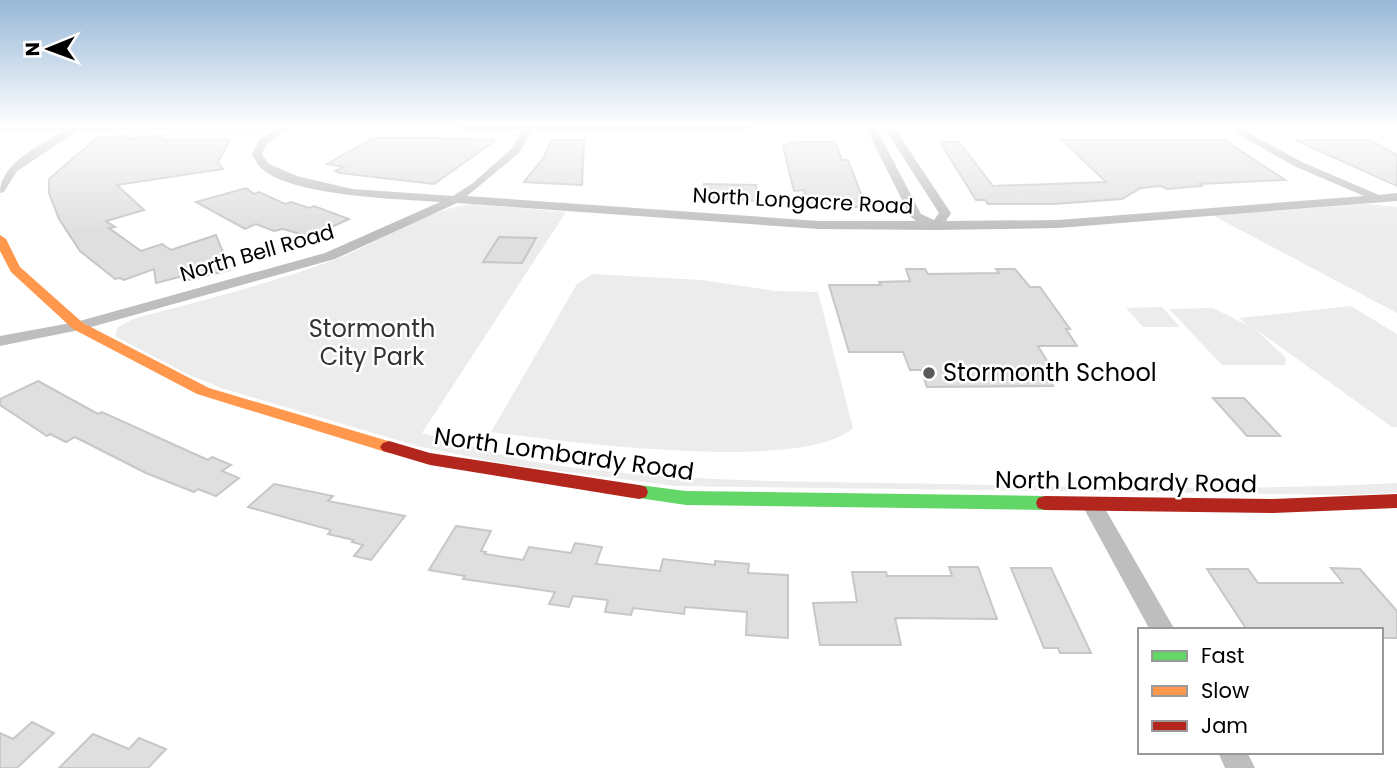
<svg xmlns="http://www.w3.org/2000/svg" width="1397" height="768" viewBox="0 0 1397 768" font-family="Poppins,sans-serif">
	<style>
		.green { fill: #ececec }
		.building { fill: #dfdfdf; stroke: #c7c7c7; stroke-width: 2 }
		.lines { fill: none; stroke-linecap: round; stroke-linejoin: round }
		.street { fill: #bebebe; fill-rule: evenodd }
		.fast { fill: #63d668; fill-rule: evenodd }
		.slow { fill: #ff974d; fill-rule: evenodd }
		.jam { fill: #b3261e; fill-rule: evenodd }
		.poi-dot { fill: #595959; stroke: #fff; stroke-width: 2.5 }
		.labels { text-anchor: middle; stroke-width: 5; stroke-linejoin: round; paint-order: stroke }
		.far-street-label { font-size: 21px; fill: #000; stroke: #fff }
		.park-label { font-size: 24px; fill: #333; stroke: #fff }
		.poi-label { font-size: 24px; fill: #000; stroke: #fff; text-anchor: start }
		.street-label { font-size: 24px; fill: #000; stroke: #fff }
	</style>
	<rect width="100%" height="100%" fill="#fff"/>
	<g class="green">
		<path d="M473,204l93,8 -144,221c36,9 72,21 108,28 137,23 279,20 417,23 150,3 300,7 450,-1v10l-49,2 -673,-9 -169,-22 -89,-18 -193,-57 -37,-15 -72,-38 3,-9 15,-8c67,-18 136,-35 201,-59 46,-17 90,-51 139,-56z"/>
		<polygon points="1367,204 1397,207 1397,313 1212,215"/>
		<path d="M592,274l110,6 74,11 42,1 35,136c-50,46 -292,13 -362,4l86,-148z"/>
		<polygon points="1351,306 1397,334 1397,427 1392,427 1254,328 1286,358 1285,365 1222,365 1169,309 1213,308 1247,325 1239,318"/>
		<polygon points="1162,307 1180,327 1143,327 1126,308"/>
	</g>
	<g class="building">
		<polygon points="128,136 124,139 162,136 160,139 230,140 218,162 223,169 117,185 144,210 106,221 115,227 109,228 141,251 162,244 171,250 216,235 230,270 184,281 183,276 156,283 154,269 124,280 120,278 115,279 80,251 59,219 49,193 49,179 97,138"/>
		<polygon points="373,138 436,138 496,140 434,184 340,173 335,171 343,167 327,164"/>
		<polygon points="551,140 584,140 582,185 524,182 544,157"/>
		<polygon points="1062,140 1224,140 1285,180 1200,184 1202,186 1167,189 1161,186 1141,188 1122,199 1053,204 988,204 985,200 976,200 940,142 959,142 993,186 1106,182"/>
		<polygon points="1295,140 1370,140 1397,155 1397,186"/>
		<polygon points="796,142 835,142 842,160 848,160 866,207 809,207 804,190 794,191 783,146"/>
		<polygon points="704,184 756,185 757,201 703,197"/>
		<polygon points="246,188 254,194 259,192 285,204 291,202 309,208 314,206 349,219 310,237 283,229 274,231 256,224 245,229 196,202"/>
		<polygon points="499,237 536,238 522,263 483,262"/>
		<polygon points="906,269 925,269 928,274 999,273 996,269 1015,269 1030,287 1040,287 1070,329 1066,329 1077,346 1038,346 1052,369 1043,369 1053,386 927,387 921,370 910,370 903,352 849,352 829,285 881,285 879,282 910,281"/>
		<polygon points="38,381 98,414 102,412 208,460 212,457 231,465 222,471 239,478 216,496 198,489 194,492 146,473 75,437 66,442 50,434 47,436 0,405 0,399"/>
		<polygon points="1213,398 1244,398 1280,436 1247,436"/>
		<polygon points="274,484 333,496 328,501 405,516 371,560 354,556 363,545 352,542 354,540 328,534 331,530 248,507"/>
		<polygon points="456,526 491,531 481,551 486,552 485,554 523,560 529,547 571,553 575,543 602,547 596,564 660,571 663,559 715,565 715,561 749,564 748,573 788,575 788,638 746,635 747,612 685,607 684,614 633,608 631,615 605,612 608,600 573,596 569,607 549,604 555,592 463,579 465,576 429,570"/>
		<polygon points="949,567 978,567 997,619 895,618 901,645 820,645 813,603 857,602 852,572 886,572 887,576 952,576"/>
		<polygon points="1011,568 1051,568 1091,653 1060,653 1058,648 1044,648"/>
		<polygon points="1331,568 1360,569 1397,611 1397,638 1381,638 1381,630 1247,630 1207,569 1248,569 1258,583 1343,583"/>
		<polygon points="32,722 54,733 17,768 0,768 0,733 13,739"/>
		<polygon points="93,734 129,749 139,738 166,749 148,768 59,768"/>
	</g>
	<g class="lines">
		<g class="street">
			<path d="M73,126h12l-68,45 -13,21 -4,1c0,-33 48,-51 73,-67z"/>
			<path d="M278,126h11l-22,18 -5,10 7,10 28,12 55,13 101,7 20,-13 38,-34 14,-23h10l-16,27 -52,43 352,25h97l-6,-5 -45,-90h10l46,88 13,6 5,-7 -56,-87h10l58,87 -5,8 112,-1 306,-24 -70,-30 -70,-40h12l66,36 77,33 18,-2v8l-339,27 -122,2 -117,-1 -362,-26 -122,56 -251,70 -84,17v-10l76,-14 249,-69 115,-51c-41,-3 -150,-6 -179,-34 -4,-4 -7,-10 -9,-14l7,-14z"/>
			<polygon points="1093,497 1100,500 1175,630 1150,630 1082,505 1086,500"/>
			<polygon points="1218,752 1247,752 1255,768 1225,768"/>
		</g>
		<g class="fast">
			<polygon points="0,126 467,126 463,129 0,130"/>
			<polygon points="1003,126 1397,126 1397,129 1007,129"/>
			<polygon points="639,485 686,491 1045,496 1052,498 1054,503 1052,508 1045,510 686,505 632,497 630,492 632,487"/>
		</g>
		<polygon class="slow" points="0,235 6,239 20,267 83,323 209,388 395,443 398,447 395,451 389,453 197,394 73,329 11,272 0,251"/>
		<g class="jam">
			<polygon points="459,126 753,126 749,129 463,129"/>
			<polygon points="389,441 430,453 639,485 646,487 648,492 646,497 639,499 430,465 383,451 380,447 383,443"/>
			<polygon points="1397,494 1397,508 1273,513 1045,510 1038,508 1036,503 1038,498 1045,496 1273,499"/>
		</g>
	</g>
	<linearGradient id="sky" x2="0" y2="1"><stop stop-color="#97b8d8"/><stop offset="0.54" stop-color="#fff"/><stop offset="1" stop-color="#fff" stop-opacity="0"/></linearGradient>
	<rect width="1397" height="233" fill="url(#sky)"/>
	<circle class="poi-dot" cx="929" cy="373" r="7"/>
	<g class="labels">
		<g class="far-street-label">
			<text transform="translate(803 201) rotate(3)" y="7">North Longacre Road</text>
			<text transform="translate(257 253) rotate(-16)" y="7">North Bell Road</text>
		</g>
		<g class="park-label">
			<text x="372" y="337">Stormonth<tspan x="372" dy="28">City Park</tspan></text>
		</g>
		<g class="poi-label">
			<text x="943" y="381">Stormonth School</text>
		</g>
		<g class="street-label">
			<text transform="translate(564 454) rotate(8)" y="8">North Lombardy Road</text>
			<text transform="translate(1126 482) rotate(1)" y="8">North Lombardy Road</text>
		</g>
	</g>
	<rect x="1138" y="628" width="245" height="126" fill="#ffffff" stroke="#999999" stroke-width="2"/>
	<rect x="1152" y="651" width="35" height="10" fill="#63d668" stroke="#999999" stroke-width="2"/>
	<text x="1201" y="663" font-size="21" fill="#000000">Fast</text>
	<rect x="1152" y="686" width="35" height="10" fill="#ff974d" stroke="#999999" stroke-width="2"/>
	<text x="1201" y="698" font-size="21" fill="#000000">Slow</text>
	<rect x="1152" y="721" width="35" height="10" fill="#b3261e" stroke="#999999" stroke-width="2"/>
	<text x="1201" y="733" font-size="21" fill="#000000">Jam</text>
	<g transform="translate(49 49) rotate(269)" stroke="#ffffff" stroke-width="5" paint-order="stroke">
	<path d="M0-5L12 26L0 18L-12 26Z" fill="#000000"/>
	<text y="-10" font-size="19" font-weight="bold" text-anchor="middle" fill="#000000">N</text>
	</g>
</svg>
